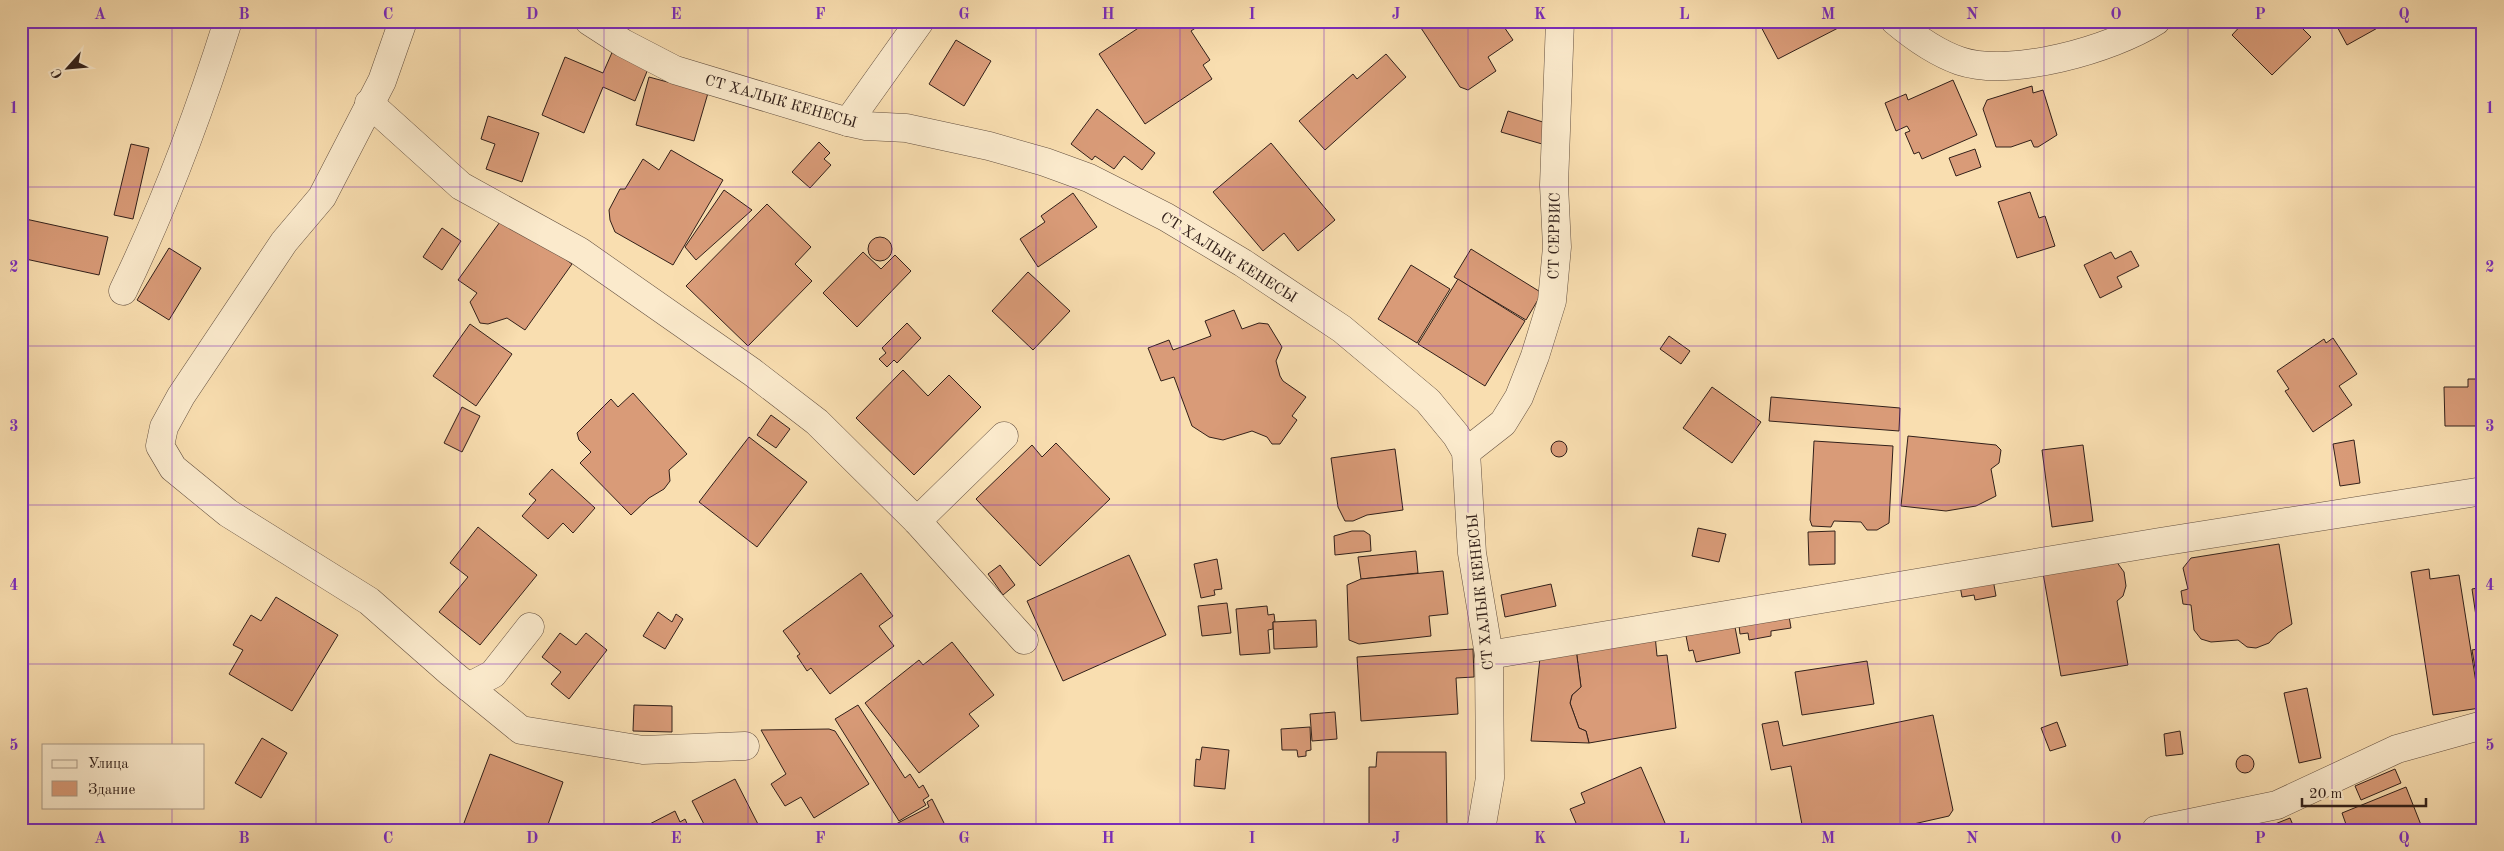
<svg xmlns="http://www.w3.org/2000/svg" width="2504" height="851" viewBox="0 0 2504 851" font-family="'Old Standard TT',serif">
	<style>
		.building { fill: #d99b78; stroke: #32201a }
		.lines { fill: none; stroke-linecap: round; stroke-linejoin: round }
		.minor-casing { stroke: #645040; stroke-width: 29 }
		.minor { stroke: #fbeacc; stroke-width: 28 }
		.grid { fill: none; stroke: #7b2cbf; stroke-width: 1; stroke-opacity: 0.55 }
		.labels { text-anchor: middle; stroke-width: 5; stroke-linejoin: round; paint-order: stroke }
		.street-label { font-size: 15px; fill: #32201a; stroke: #fbeacc }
		.neatline { fill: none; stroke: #7b2cbf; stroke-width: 2 }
		.grid-label { font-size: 16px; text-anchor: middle; font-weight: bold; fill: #7b2cbf }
	</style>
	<rect width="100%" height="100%" fill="#f9deb0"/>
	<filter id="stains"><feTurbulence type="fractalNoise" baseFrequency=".004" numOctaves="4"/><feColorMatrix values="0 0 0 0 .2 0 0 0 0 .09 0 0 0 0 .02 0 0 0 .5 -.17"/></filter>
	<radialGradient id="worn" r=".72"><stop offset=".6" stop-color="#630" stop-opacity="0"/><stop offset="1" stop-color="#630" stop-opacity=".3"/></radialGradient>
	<g class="building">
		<polygon points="1149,21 1206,21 1191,31 1210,60 1203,65 1212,79 1145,124 1099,54"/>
		<polygon points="1425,21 1500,21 1513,40 1488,57 1496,71 1468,90 1460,87 1419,25"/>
		<polygon points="1758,21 1837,21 1840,27 1778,59"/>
		<polygon points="2245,21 2295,21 2311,37 2272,75 2232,35"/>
		<polygon points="2334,21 2390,21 2347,45"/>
		<polygon points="956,40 991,61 964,106 929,84"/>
		<polygon points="614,48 650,64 635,101 603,87 584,133 542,115 565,57 603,73"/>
		<polygon points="1386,54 1406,77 1325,150 1299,121 1353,74 1357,79"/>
		<polygon points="649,77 708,93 694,141 636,125"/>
		<polygon points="1953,80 1977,135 1922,159 1919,152 1914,154 1905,133 1910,131 1907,126 1896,131 1885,103 1906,94 1908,100"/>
		<polygon points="2032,86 2033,93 2043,90 2057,135 2038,147 2034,147 2031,140 2011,147 1996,147 1983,109 1987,100"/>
		<polygon points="1097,109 1155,153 1142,170 1124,156 1114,169 1095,156 1092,160 1071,144"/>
		<polygon points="1508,111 1549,124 1542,144 1501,132"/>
		<polygon points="488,116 539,133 522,182 486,169 495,144 481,139"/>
		<polygon points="819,142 830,153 824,159 831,165 810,188 792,172"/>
		<polygon points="1271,143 1335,220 1298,251 1284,233 1263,251 1213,192"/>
		<polygon points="131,144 149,148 133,219 114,215"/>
		<polygon points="1975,149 1981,167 1956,176 1949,158"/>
		<polygon points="671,150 723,180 673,265 615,232 610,220 609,210 620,189 625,189 643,159 659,170"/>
		<polygon points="724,190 752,210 696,260 685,247"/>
		<polygon points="2030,192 2039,218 2045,216 2055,246 2017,258 1998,202"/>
		<polygon points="1073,193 1097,227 1038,267 1020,239 1045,222 1041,216"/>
		<polygon points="767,204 811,247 795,264 812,281 748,346 686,286"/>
		<polygon points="505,215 572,264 525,330 507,318 488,324 480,323 470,302 477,293 458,280"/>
		<polygon points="21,218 108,237 99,275 21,258"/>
		<polygon points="442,228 461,241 442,270 423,257"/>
		<circle cx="880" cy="249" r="12"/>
		<polygon points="169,248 201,268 169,320 137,300"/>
		<polygon points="1471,249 1542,293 1526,320 1454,277"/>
		<polygon points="2131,251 2139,266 2117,277 2122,287 2100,298 2084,265 2111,252 2115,259"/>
		<polygon points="863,252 881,269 895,255 911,271 857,327 823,293"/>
		<polygon points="1411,265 1450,289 1417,343 1378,319"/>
		<polygon points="1028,272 1070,311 1033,350 992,311"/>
		<polygon points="1458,279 1525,321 1485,386 1418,344"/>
		<polygon points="1234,310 1242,329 1259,323 1268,324 1282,347 1276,361 1280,376 1283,381 1306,397 1292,416 1297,420 1280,444 1272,444 1267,437 1252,431 1223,440 1209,437 1192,426 1174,377 1161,381 1148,348 1169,340 1173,350 1211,336 1205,321"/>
		<polygon points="907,323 921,338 897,363 894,360 887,367 879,359 886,353 882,348"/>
		<polygon points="470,324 512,354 476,406 433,376"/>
		<polygon points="1669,336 1690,351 1681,364 1660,349"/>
		<polygon points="2333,338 2357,374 2339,386 2352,405 2313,432 2285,391 2289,389 2277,371 2324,339 2326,343"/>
		<polygon points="903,370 928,396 949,375 981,407 914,475 856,418"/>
		<polygon points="2468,379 2483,379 2483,426 2445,426 2444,387 2468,387"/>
		<polygon points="1712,387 1761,422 1732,463 1683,428"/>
		<polygon points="633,393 687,454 669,470 670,481 664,489 649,498 631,515 580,463 591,452 579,440 577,433 611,399 618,407"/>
		<polygon points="1771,397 1900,408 1899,431 1769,421"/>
		<polygon points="462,407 480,416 462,452 444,443"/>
		<polygon points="771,415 790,429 776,448 757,435"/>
		<polygon points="1908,436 1996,445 2001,450 1999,463 1991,469 1996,496 1976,506 1946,511 1901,506"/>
		<polygon points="749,437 807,482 757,547 699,502"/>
		<polygon points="2354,440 2360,483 2340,486 2333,444"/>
		<polygon points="1814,441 1893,446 1889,523 1877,530 1867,530 1861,522 1834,521 1831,527 1812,526 1810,520"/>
		<circle cx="1559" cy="449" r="8"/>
		<polygon points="1056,443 1110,499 1040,566 976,499 1032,445 1042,457"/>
		<polygon points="2083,445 2093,521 2052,527 2042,450"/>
		<polygon points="1395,449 1403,510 1367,515 1353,521 1345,521 1338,507 1331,458"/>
		<polygon points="552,469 595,508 573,533 563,523 548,539 522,516 536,500 529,494"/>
		<polygon points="478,527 537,575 480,645 439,612 468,577 450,563"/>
		<polygon points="1698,528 1726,534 1719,562 1692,556"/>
		<polygon points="1352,531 1364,531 1370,535 1371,551 1335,555 1334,536"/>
		<polygon points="1835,531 1835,564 1809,565 1808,532"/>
		<polygon points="2279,544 2292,624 2278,633 2269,643 2256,648 2247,647 2238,640 2211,642 2201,639 2194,630 2191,605 2183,604 2181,591 2188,589 2183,568 2191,558"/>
		<polygon points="1416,551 1418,573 1361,579 1358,557"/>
		<polygon points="1129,555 1166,635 1063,681 1027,601"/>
		<polygon points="1217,559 1222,589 1214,590 1215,595 1201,598 1194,564"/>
		<polygon points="2116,561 2124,572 2126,586 2123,596 2117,601 2128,665 2061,676 2043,573"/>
		<polygon points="1000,565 1015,585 1003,595 988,574"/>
		<polygon points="2429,569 2430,579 2459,575 2480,708 2433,715 2411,572"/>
		<polygon points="1443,571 1448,614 1429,616 1431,636 1359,644 1349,640 1347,585 1361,579"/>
		<polygon points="861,573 893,616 879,626 894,646 830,694 811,668 807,671 797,656 800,654 783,631"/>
		<polygon points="1992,574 1996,596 1975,600 1974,595 1962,597 1959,580"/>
		<polygon points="1551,584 1556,606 1505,617 1501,595"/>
		<polygon points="2483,587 2483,622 2477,623 2472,589"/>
		<polygon points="276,597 338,635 292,711 229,674 243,650 233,645 251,615 261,621"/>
		<polygon points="1227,603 1231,633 1202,636 1198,606"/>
		<polygon points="1267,606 1268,615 1274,614 1275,622 1273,622 1273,629 1268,630 1270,653 1240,655 1236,609"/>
		<polygon points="1788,610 1791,628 1771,631 1771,636 1749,640 1748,633 1740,634 1738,617"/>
		<polygon points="658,612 672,622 676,614 683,619 665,649 643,636"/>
		<polygon points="1316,620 1317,647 1274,649 1273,622"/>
		<polygon points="1734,622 1740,653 1696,662 1693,650 1689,651 1686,636"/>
		<polygon points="560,633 576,645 586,633 607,650 569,699 551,684 561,672 542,657"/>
		<polygon points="1655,635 1657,656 1667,655 1676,728 1589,743 1586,731 1579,728 1570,703 1572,695 1581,687 1576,649"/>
		<polygon points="952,642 994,695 969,714 979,726 919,773 865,703 919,660 923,665"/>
		<polygon points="2483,648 2483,703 2481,703 2472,650"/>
		<polygon points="1473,649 1474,677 1456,678 1458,714 1361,721 1357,657"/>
		<polygon points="1576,649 1581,687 1572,695 1570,703 1579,728 1586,731 1589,743 1531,741 1540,658"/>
		<polygon points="1867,661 1874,704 1802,715 1795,672"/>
		<polygon points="2307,688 2321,758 2299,763 2284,693"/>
		<polygon points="634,705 672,706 672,732 633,731"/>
		<polygon points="858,705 905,778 910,774 919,788 923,785 929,796 923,800 926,805 899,821 835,719"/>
		<polygon points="1335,712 1337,739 1312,741 1310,714"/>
		<polygon points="1933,715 1953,810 1949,816 1909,825 1907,830 1803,830 1791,766 1771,770 1762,724 1778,721 1783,746"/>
		<polygon points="2057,722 2066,746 2050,751 2041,728"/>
		<polygon points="1310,727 1311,750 1306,751 1306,756 1298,757 1297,750 1282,750 1281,729"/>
		<polygon points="829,729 835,731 869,784 814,818 801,797 785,806 771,784 786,774 761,730"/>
		<polygon points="2180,731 2183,754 2166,756 2164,734"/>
		<polygon points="262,738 287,753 261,798 235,783"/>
		<polygon points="1202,747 1229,750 1225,789 1194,786 1196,759 1200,760"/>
		<polygon points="1377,752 1446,752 1447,829 1369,830 1369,767 1376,767"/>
		<polygon points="490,754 563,782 546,830 482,830 464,823"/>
		<circle cx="2245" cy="764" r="9"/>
		<polygon points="1641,767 1668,830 1579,830 1570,809 1585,803 1581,793"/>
		<polygon points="2395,769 2401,783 2361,800 2355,786"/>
		<polygon points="735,779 761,830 707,830 692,801"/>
		<polygon points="2406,787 2423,830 2348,830 2342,813"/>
		<polygon points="932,799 946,827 942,830 898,830 896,824 929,807 927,802"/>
		<polygon points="675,811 680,822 685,819 690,830 638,830"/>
		<polygon points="2290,818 2295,830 2278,830 2275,824"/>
	</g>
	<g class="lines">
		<g class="minor-casing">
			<g id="minor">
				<polyline points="403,21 382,81 322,197 284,242 181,396 164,427 160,446 173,468 228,513 369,601 451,673 521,730 643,750 745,746"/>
				<polyline points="589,21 623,43 675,70 848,122 866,126 906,128 989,146 1045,162 1089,178 1166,217 1243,263 1342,329 1428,401 1456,435 1466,452 1472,553 1489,655 1490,778 1481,830"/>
				<path d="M1895,21c19,16 42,32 65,40 51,17 152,-12 196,-40"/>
				<polyline points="369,103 461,186 579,251 752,372 817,422 917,521 1024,640"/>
				<polyline points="848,122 920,21"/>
				<path d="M123,291c42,-87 76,-178 105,-270"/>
				<polyline points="1466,452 1503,423 1519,397 1535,356 1552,301 1557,247 1554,185 1560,21"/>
				<polyline points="917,521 1004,436"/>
				<polyline points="1489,655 2160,542 2483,491"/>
				<polyline points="468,687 493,674 530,627"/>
				<polyline points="2156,830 2277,805 2397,749 2483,725"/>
			</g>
		</g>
		<use href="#minor" class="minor"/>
	</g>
	<path class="grid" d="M172,21v724M316,21v809M460,21v809M604,21v809M748,21v809M892,21v809M1036,21v809M1180,21v809M1324,21v809M1468,21v809M1612,21v809M1756,21v809M1900,21v809M2044,21v809M2188,21v809M2332,21v809M21,187h2462M21,346h2462M21,505h2462M21,664h2462M172,807v23"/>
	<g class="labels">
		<g class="street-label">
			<text transform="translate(781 101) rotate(16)" y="5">СТ ХАЛЫК КЕНЕСЫ</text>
			<text transform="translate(1554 236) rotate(-89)" y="5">СТ СЕРВИС</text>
			<text transform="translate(1229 257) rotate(32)" y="5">СТ ХАЛЫК КЕНЕСЫ</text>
			<text transform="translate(1480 592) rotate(-96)" y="5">СТ ХАЛЫК КЕНЕСЫ</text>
		</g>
	</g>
	<rect width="2504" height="851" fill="none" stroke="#f9deb0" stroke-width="55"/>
	<rect x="42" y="744" width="162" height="65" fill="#fbeacc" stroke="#ab9985"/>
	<rect x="52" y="760" width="25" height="8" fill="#fbeacc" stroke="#ab9985"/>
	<text x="88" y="768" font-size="15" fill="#32201a">Улица</text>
	<rect x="52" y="781" width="25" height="15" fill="#d99b78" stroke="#ab9985"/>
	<text x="88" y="794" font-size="15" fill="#32201a">Здание</text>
	<g transform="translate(68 68) rotate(243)" stroke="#fbeacc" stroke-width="4" paint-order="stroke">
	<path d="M0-4L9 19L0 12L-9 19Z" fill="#32201a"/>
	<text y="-8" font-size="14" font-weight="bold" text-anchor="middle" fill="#32201a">С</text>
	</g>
	<path d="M2302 798v8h124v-8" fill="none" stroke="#32201a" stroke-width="2.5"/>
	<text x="2309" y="798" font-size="15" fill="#32201a" stroke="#fbeacc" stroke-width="4" paint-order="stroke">20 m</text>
	<rect x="28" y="28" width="2448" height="796" class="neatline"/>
	<g class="grid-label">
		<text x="100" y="19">A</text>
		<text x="244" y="19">B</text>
		<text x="388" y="19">C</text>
		<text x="532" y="19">D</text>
		<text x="676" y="19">E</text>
		<text x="820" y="19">F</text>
		<text x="964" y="19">G</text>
		<text x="1108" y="19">H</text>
		<text x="1252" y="19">I</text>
		<text x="1396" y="19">J</text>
		<text x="1540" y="19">K</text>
		<text x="1684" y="19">L</text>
		<text x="1828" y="19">M</text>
		<text x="1972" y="19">N</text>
		<text x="2116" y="19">O</text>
		<text x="2260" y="19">P</text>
		<text x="2404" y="19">Q</text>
		<text x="14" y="113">1</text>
		<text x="2490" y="113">1</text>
		<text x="14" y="272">2</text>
		<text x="2490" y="272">2</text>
		<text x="14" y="431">3</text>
		<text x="2490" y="431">3</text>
		<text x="14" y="590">4</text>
		<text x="2490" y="590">4</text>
		<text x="14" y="750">5</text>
		<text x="2490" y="750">5</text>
		<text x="100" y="843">A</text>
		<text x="244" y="843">B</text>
		<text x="388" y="843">C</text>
		<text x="532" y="843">D</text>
		<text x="676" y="843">E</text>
		<text x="820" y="843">F</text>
		<text x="964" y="843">G</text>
		<text x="1108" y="843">H</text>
		<text x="1252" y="843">I</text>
		<text x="1396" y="843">J</text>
		<text x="1540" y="843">K</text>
		<text x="1684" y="843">L</text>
		<text x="1828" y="843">M</text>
		<text x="1972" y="843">N</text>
		<text x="2116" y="843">O</text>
		<text x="2260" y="843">P</text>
		<text x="2404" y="843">Q</text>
	</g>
	<rect width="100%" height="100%" filter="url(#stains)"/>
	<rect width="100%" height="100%" fill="url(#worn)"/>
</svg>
